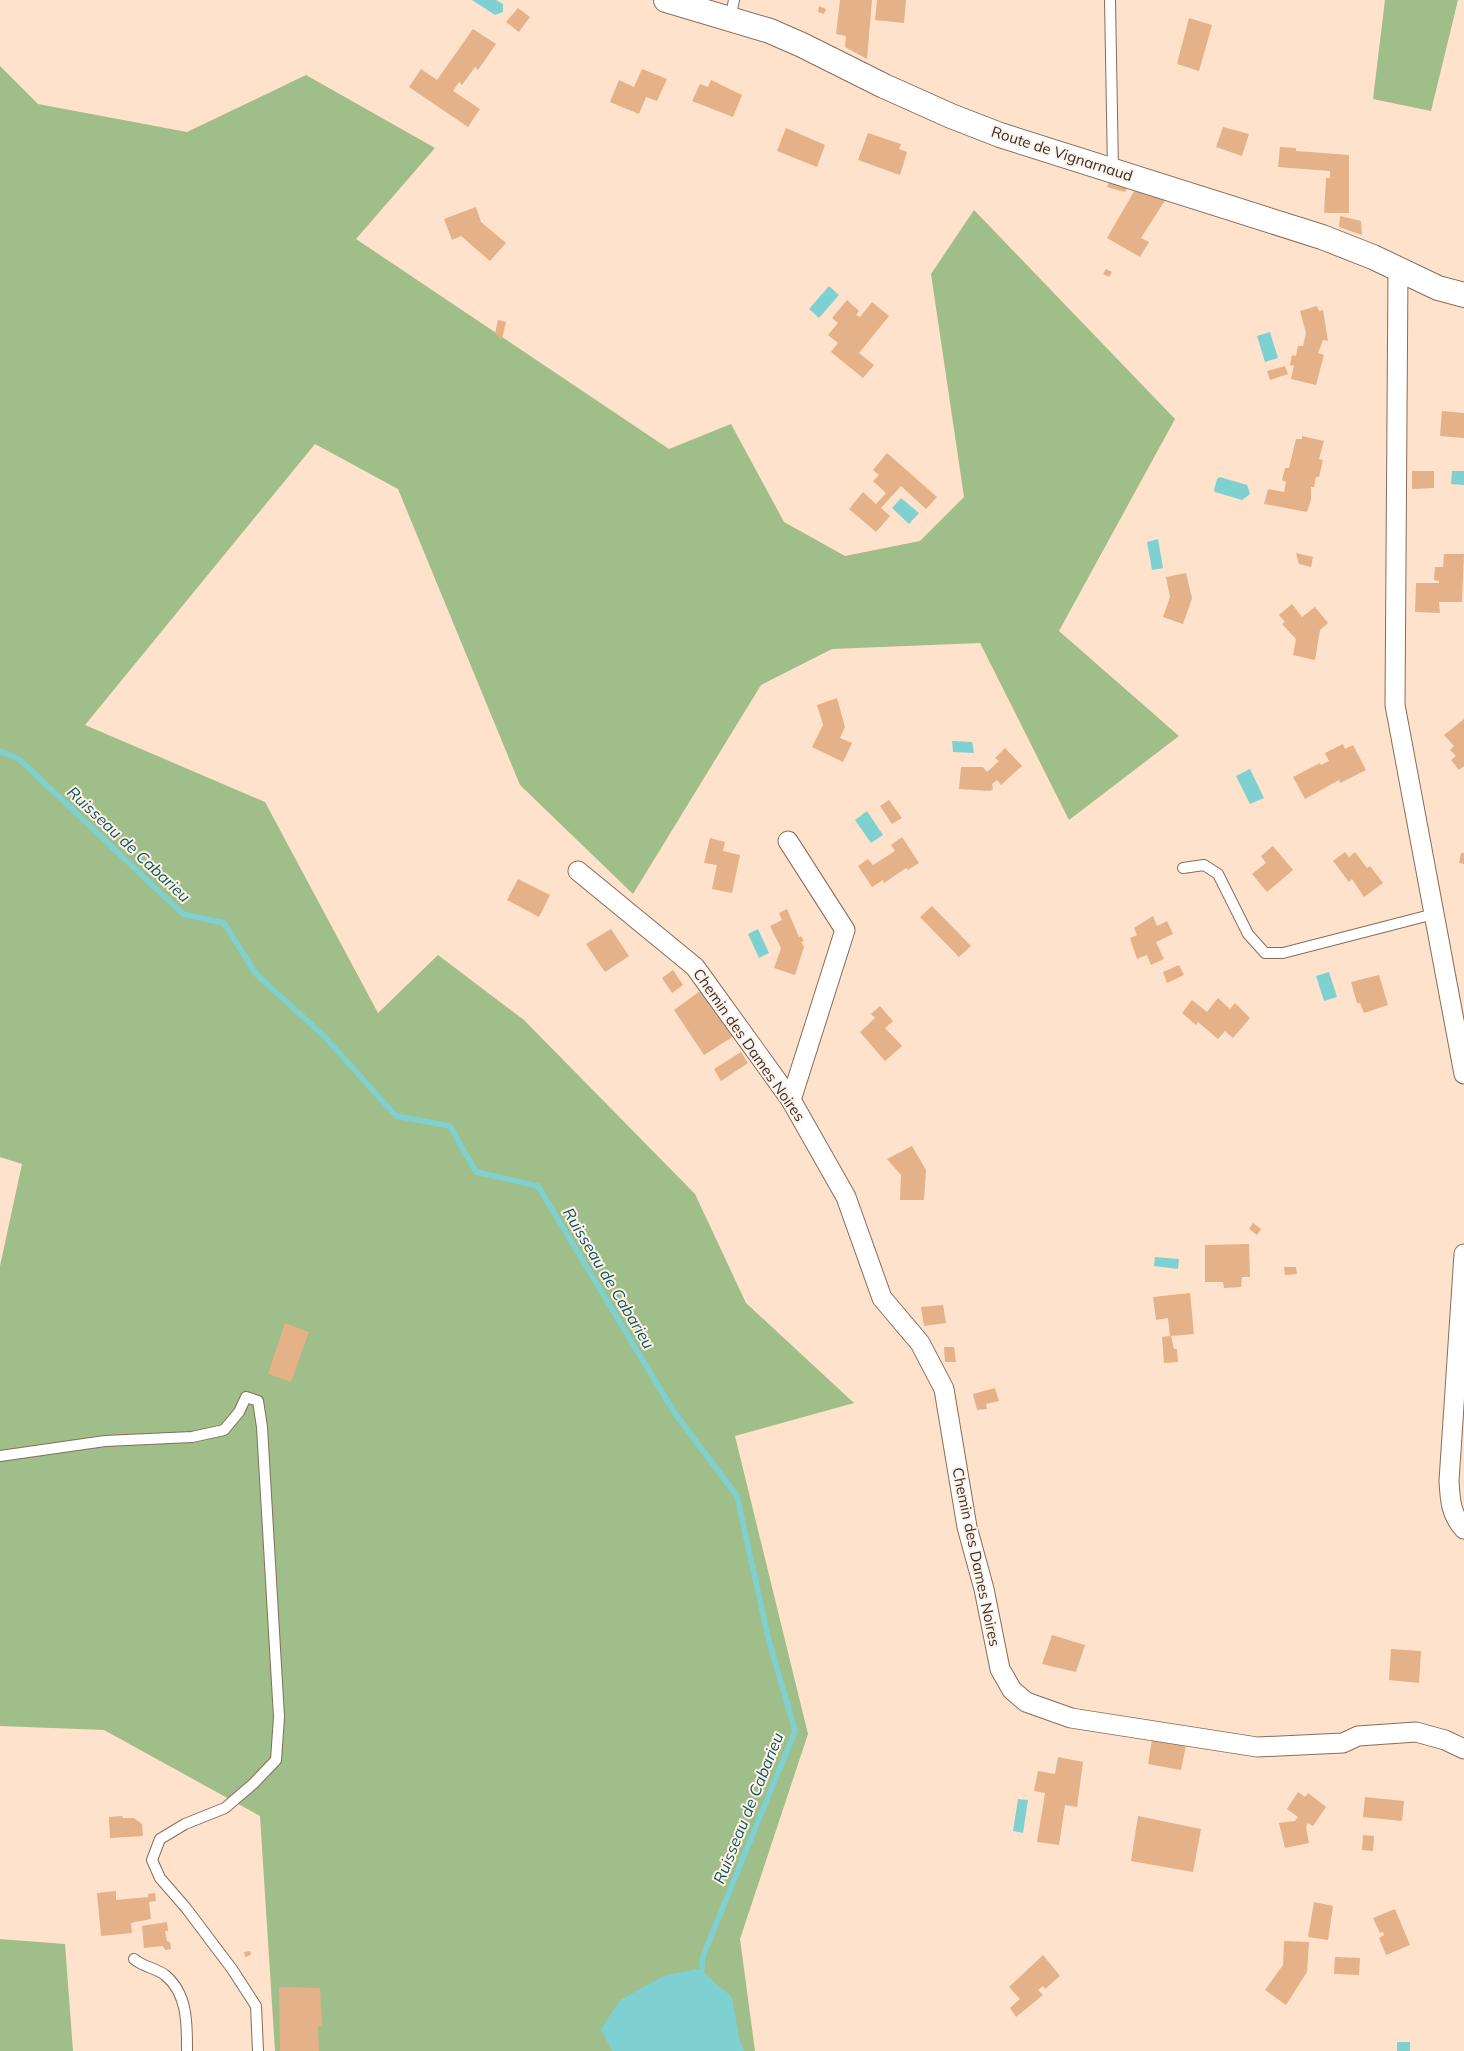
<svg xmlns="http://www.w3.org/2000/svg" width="1464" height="2051" viewBox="0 0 1464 2051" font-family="Mulish,sans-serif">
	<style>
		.forest { fill: #9fbe8a }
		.water { fill: #7fd1d1 }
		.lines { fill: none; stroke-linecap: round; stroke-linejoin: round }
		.stream { stroke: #7fd1d1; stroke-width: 5.5 }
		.building { fill: #e4b189 }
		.service-casing { stroke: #876d5a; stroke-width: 12 }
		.minor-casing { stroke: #876d5a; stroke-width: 21 }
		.tertiary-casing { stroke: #876d5a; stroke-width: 26 }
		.service { stroke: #fff; stroke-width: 10 }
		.minor { stroke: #fff; stroke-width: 19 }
		.tertiary { stroke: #fff; stroke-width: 24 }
		.labels { text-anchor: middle; stroke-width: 4; stroke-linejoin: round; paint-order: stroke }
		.street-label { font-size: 15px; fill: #3c3028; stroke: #fef3ea }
		.water-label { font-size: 16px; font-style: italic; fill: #0e5657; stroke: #fef3ea }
	</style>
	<rect width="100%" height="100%" fill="#ffe2cb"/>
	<g class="forest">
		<polygon points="1385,0 1458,0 1431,111 1373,99"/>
		<polygon points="0,66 38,104 187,132 306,75 435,148 356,239 669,449 731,424 784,522 845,556 920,541 964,497 931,274 974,210 1175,419 1059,631 1179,736 1069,820 980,643 832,649 761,685 633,894 520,785 398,489 315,444 85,725 265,802 378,1013 438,955 524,1020 695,1194 746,1303 854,1403 735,1436 808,1734 740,1939 755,2051 275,2051 260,1816 104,1730 0,1726 0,1266 22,1164 0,1157"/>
		<polygon points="0,1939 65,1944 73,2051 0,2051"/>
	</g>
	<g class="water">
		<polygon points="472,0 496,0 503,4 503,12 495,15"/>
		<polygon points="829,286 839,295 819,318 809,309"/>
		<polygon points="1270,332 1278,358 1265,362 1257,336"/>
		<polygon points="1452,471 1464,471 1464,485 1451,484"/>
		<polygon points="1220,477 1247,485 1250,493 1249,495 1242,500 1215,492 1214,490 1217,479"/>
		<polygon points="901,498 919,513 909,524 892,508"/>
		<polygon points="1158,539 1163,568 1152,570 1147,542"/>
		<polygon points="952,741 972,742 974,753 953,752"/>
		<polygon points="1250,769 1264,798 1250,804 1236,776"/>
		<polygon points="867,811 883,835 871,843 855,820"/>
		<polygon points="758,929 769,953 759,958 748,934"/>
		<polygon points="1329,972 1337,997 1324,1001 1316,976"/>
		<polygon points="1155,1257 1179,1259 1178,1269 1154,1266"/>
		<polygon points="1018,1799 1028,1800 1023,1833 1013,1831"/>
		<polygon points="699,1969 732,1997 739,2038 744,2051 612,2051 601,2029 620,2000 666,1975"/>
		<rect x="1397" y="2042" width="13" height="9"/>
	</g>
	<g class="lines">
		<polyline class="stream" points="0,751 19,759 183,914 224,923 256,974 324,1036 396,1116 450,1126 476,1172 538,1186 674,1412 737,1496 768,1637 795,1731 703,1956 701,1978"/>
	</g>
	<g class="building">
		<polygon points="840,0 872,0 867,59 845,47 846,36 836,34"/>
		<polygon points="877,0 906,0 904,23 875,20"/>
		<polygon points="819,6 826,9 824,14 818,12"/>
		<polygon points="518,8 530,17 519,32 506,22"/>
		<polygon points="1189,18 1212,25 1199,71 1177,64"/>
		<polygon points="473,29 496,44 478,70 475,67 462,85 459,82 453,91 480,109 468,127 409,87 421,69 437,80"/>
		<polygon points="642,69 667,79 657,101 646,97 639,114 610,102 619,80 634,87"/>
		<polygon points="711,80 742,95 733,117 692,101 700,84 708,87"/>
		<polygon points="1223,127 1249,134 1242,156 1216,147"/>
		<polygon points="786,128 825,145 817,167 777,151"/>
		<polygon points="868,133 901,144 899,149 907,152 900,175 858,160"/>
		<polygon points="1280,147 1296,148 1296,151 1349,155 1349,213 1324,213 1326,178 1330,178 1330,171 1278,167"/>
		<polygon points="1110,180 1128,186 1125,192 1107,187"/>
		<polygon points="1136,188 1166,199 1141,238 1149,242 1140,257 1107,238"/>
		<polygon points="476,207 481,222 506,243 490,261 461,236 452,240 444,219"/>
		<polygon points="1340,216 1361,221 1362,235 1339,227"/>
		<polygon points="1106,269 1112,272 1109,277 1103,274"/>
		<polygon points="847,300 859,311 856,315 860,317 872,302 889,316 859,353 874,365 863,378 831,352 838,343 828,335 838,323 832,318"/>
		<polygon points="1317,306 1319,311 1323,310 1328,341 1323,340 1318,353 1324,355 1316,385 1291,379 1294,366 1290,365 1292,355 1296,356 1298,346 1303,346 1306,333 1300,311"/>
		<polygon points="498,320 506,322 502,339 495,334"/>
		<polygon points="1285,366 1288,374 1270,380 1267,371"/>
		<polygon points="1442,411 1464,413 1464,438 1440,436"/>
		<polygon points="1302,436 1324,441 1319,459 1323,460 1319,477 1316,477 1314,487 1311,487 1311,500 1307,512 1264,504 1268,489 1284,492 1286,482 1282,480 1285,468 1289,468 1296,439 1302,439"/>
		<polygon points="887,453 937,497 926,509 901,486 881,508 890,516 876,532 849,509 863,492 876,504 886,493 873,481 879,475 873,470"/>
		<polygon points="1412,471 1434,471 1434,488 1412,489"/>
		<polygon points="1296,553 1313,557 1311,567 1299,564"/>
		<polygon points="1444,554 1464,554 1462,602 1439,602 1440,613 1415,612 1416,583 1439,583 1439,581 1434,580 1435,567 1443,567"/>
		<polygon points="1186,573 1192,598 1183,624 1163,617 1170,597 1166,577"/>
		<polygon points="1292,604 1302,617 1315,607 1328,623 1320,630 1315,660 1293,655 1296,639 1282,624 1285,622 1279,615"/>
		<polygon points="837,698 845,727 840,738 852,743 843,762 812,747 823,725 817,705"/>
		<polygon points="1464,719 1464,766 1459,770 1451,760 1456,756 1450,750 1454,746 1444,735"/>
		<polygon points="1343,744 1345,749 1353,745 1366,770 1340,783 1339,780 1305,799 1293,777 1320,763 1321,765 1329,761 1325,753"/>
		<polygon points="1005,748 1022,766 1001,785 997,780 992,784 993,789 990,791 959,789 961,767 983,767 987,772 999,761 995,758"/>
		<polygon points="889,800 902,818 892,824 880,806"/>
		<polygon points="902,837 919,863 908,870 906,868 884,883 883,880 872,887 858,866 868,859 873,865 895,851 891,845"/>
		<polygon points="710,838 725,842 723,851 740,855 732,893 712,889 717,865 704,863"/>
		<polygon points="1273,846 1293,870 1267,892 1252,874 1266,863 1261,856"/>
		<polygon points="1345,852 1349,857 1355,852 1367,868 1370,866 1383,883 1364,897 1352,879 1349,882 1333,861"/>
		<polygon points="1461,853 1464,853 1464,864 1459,863"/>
		<polygon points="518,879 550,895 539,917 507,900"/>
		<polygon points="932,906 971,946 959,957 920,917"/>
		<polygon points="787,909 799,937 801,936 804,941 801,942 804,947 795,975 774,968 781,948 770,926 782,920 779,913"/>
		<polygon points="1153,916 1157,926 1167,921 1173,934 1156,942 1164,959 1151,965 1147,955 1137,959 1130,938 1137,935 1134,928"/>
		<polygon points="611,929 629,956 605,972 586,944"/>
		<polygon points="1179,965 1184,975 1167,983 1163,972"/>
		<polygon points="673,970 683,985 672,993 662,978"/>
		<polygon points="1379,975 1388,1005 1364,1013 1360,1003 1357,1003 1351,982"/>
		<polygon points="703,989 734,1036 704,1055 674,1010"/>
		<polygon points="1218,998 1230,1009 1235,1003 1250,1018 1233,1038 1225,1031 1218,1039 1198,1022 1196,1025 1182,1013 1192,1000 1207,1012"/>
		<polygon points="880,1006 893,1021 885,1028 902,1046 885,1061 860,1032 875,1018 871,1014"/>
		<polygon points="741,1052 748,1063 721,1081 714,1069"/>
		<polygon points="912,1146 926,1170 924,1200 900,1200 901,1175 887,1159"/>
		<polygon points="1253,1223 1261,1229 1257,1235 1249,1229"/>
		<polygon points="1249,1244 1250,1277 1242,1277 1241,1287 1224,1288 1223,1282 1205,1282 1205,1245"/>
		<polygon points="1284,1267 1296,1267 1297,1274 1285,1275"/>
		<polygon points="1190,1293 1194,1334 1171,1336 1174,1349 1177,1349 1178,1362 1164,1363 1162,1337 1170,1336 1168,1318 1156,1320 1153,1297"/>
		<polygon points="943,1305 946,1323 924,1326 921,1307"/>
		<polygon points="285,1323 309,1332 291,1382 268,1374"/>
		<polygon points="944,1347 954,1347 956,1362 945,1362"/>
		<polygon points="995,1388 999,1401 986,1404 987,1409 977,1410 973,1394"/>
		<polygon points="1052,1635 1085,1645 1076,1672 1042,1664"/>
		<polygon points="1391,1649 1421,1651 1419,1683 1389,1680"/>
		<polygon points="1152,1740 1186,1745 1181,1770 1148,1764"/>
		<polygon points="1058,1757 1083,1762 1077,1807 1065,1805 1059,1845 1037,1842 1045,1793 1034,1791 1038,1771 1055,1774"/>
		<polygon points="1298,1792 1305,1797 1308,1793 1326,1807 1313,1826 1308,1823 1306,1827 1309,1843 1285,1848 1279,1823 1295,1821 1298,1817 1287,1809"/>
		<polygon points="1365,1797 1404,1801 1402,1821 1363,1817"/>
		<polygon points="122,1816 123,1818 134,1818 142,1824 143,1836 110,1838 109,1817"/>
		<polygon points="1138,1816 1201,1829 1193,1872 1131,1861"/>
		<polygon points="1363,1835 1374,1836 1373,1851 1362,1850"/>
		<polygon points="116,1891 116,1900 148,1897 148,1894 155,1893 156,1901 149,1902 151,1919 131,1923 132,1933 101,1936 97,1893"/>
		<polygon points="1314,1902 1333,1906 1328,1940 1308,1937"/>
		<polygon points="1395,1909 1410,1945 1386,1955 1379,1938 1384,1935 1383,1932 1380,1933 1373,1918"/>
		<polygon points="167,1922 168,1931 165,1931 167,1941 170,1942 171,1949 165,1950 163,1946 144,1948 142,1926"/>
		<polygon points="1284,1941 1309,1942 1307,1972 1286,2005 1265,1990 1283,1965"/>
		<polygon points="250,1951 251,1955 245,1957 244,1952"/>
		<polygon points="1043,1955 1060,1976 1045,1989 1043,1986 1038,1990 1043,1995 1016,2017 1010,2008 1020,1999 1009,1987"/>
		<polygon points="1335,1957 1360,1958 1359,1975 1334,1974"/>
		<polygon points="279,1987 320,1988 322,2026 318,2026 319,2051 280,2051"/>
	</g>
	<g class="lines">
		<g class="service-casing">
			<g id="service">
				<polyline points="1110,0 1113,170"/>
				<polyline points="730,19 734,0"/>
				<polyline points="1183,868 1204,865 1218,874 1248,934 1265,953 1283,953 1434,914"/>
				<polyline points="0,1456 105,1441 192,1437 224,1430 239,1412 246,1397 258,1401 262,1427 279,1717 276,1760 253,1784 225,1808 185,1824 160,1839 152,1860 160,1878 186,1908 232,1969 256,2006 258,2051"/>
				<path d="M134,1959c9,8 22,9 31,16 23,19 22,49 22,76"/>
			</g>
		</g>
		<g class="minor-casing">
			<g id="minor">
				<polyline points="1398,270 1395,705 1464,1074"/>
				<polyline points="788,841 845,930 791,1100"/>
				<polyline points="578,871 695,967 791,1100 846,1197 882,1298 920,1343 944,1389 967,1527 984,1589 1000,1669 1012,1690 1026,1702 1071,1718 1257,1747 1343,1743 1358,1736 1416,1732 1445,1740 1464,1749"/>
				<path d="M1464,1254l-15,227c1,19 2,34 15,48"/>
			</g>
		</g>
		<g class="tertiary-casing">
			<polyline id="tertiary" points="666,0 770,31 802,45 884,86 951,116 1000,135 1322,237 1373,257 1438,288 1464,295"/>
		</g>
		<use href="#service" class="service"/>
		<use href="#minor" class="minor"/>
		<use href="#tertiary" class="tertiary"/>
	</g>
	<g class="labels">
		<g class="street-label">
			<text transform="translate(1062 154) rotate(18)" y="5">Route de Vignarnaud</text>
			<text transform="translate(749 1045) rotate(55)" y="5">Chemin des Dames Noires</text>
			<text transform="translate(976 1557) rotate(78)" y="5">Chemin des Dames Noires</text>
		</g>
		<g class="water-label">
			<text transform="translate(129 844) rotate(43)" y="6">Ruisseau de Cabarieu</text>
			<text transform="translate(609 1278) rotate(59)" y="6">Ruisseau de Cabarieu</text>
			<text transform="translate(748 1808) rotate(-68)" y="6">Ruisseau de Cabarieu</text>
		</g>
	</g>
</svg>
